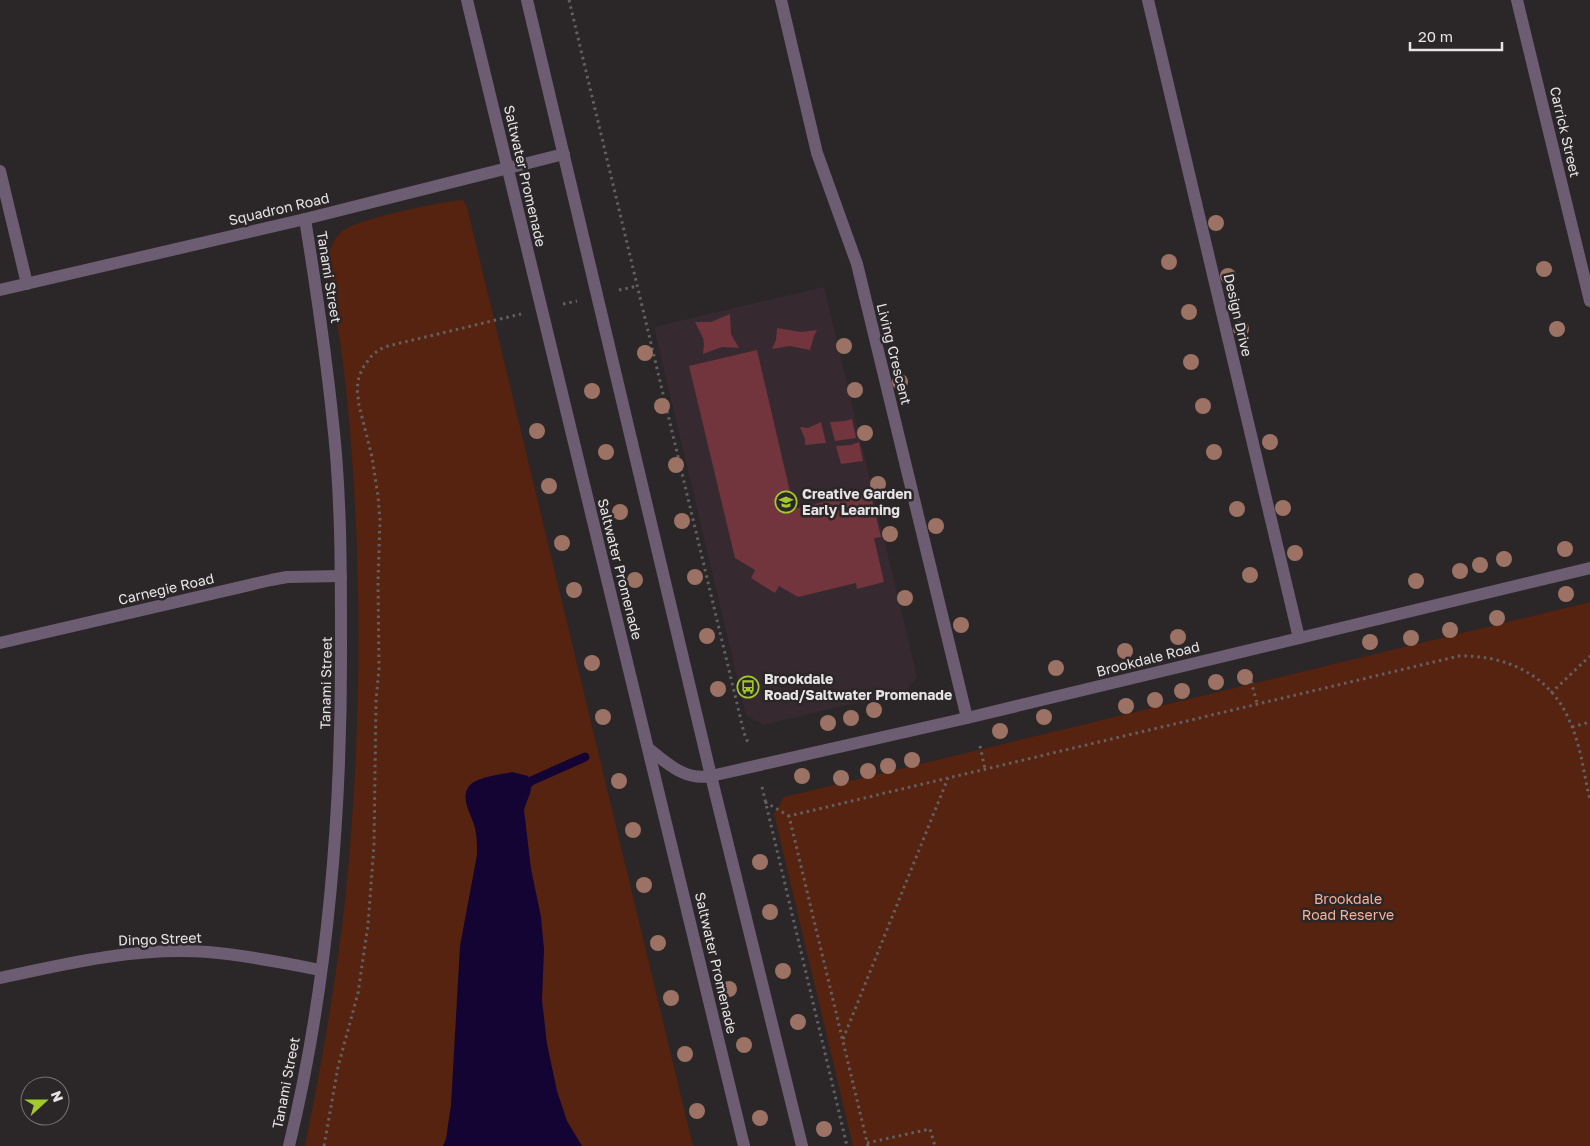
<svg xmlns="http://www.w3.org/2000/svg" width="1590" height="1146" viewBox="0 0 1590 1146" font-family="'Golos Text',sans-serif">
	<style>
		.built { fill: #362a30 }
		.green { fill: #55230f }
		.water { fill: #130433 }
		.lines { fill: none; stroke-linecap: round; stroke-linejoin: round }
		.stream { stroke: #130433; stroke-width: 9 }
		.building { fill: #72353d }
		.path { stroke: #646062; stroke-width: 3; stroke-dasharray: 2.5 4; stroke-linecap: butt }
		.minor { stroke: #6d5d72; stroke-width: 12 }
		.tree { fill: #9c7264 }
		.labels { text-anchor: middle; stroke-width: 5; stroke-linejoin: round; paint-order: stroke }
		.street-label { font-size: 14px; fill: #e7e4e6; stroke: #2b2628 }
		.poi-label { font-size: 14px; font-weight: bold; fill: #e7e4e6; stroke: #2b2628; text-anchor: start }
		.park-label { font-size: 14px; fill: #f9b096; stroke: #2b2628 }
	</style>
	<rect width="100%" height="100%" fill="#2b2628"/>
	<polygon class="built" points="824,287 917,677 906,691 763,725 746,715 654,327"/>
	<g class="green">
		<path d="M463,200l4,7 226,939h-388c17,-84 32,-169 41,-254 16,-164 17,-330 1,-493 -4,-44 -12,-88 -19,-132 1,-15 3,-28 16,-37 15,-11 99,-29 119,-30z"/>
		<polygon points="1590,602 1590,1146 853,1146 774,814 784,797"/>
	</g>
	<path class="water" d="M512,772l16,4c8,11 -1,22 -4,34l7,59 10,48 3,32 -2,51 5,44 10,47 10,30 15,25h-139l3,-7 5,-34 9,-159 17,-91c0,-10 0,-18 -2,-27 -3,-13 -17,-32 -4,-44 10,-8 29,-9 41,-12z"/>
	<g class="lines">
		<polyline class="stream" points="523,788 531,781 585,757"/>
	</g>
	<g class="building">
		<polygon points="730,314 731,334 739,348 722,347 703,354 704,344 703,338 695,322 711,322"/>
		<polygon points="777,328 801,332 817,330 814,336 810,350 790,346 772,349 776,340"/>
		<polygon points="757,350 794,509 870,491 881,537 874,538 884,582 857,589 856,583 798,597 779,586 775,593 751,578 755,570 735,558 689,366"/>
		<polygon points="852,419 856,438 835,441 830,422 845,421"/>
		<polygon points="821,422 826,443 805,445 805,439 800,427 808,428"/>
		<polygon points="859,442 863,461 841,464 836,446 851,445"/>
	</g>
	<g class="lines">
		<g class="path">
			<polyline points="569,0 744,733 749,745"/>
			<polyline points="619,290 638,286"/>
			<polyline points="563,304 577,301"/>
			<polyline points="1251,681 1257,703"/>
			<polyline points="1551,693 1590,656"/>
			<polyline points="1572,727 1590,722"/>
			<polyline points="980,746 985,769"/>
			<polyline points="762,787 847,1146"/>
			<polyline points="765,802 789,816"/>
			<polyline points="843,1039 948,778"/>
			<polyline points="867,1143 930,1129 935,1146"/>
			<polyline points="324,1146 338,1067 358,993 368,925 374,845 376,701 379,669 378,581 380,520 378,496 372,457 359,405 357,389 359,376 364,366 373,354 384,347 521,314"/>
			<path d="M868,1146l-79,-330 670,-160c47,-1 92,19 111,66 11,24 14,53 20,78"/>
		</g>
		<g class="minor">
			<polyline points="467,0 744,1146"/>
			<polyline points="527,0 711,776 802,1146"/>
			<polyline points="781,0 817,153 857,264 967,718"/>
			<polyline points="1148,0 1299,638"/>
			<polyline points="1517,0 1590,301"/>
			<polyline points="0,171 27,284"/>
			<polyline points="0,290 305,219 564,154"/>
			<polyline points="0,643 271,580 287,577 341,576"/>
			<path d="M649,749c19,15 36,32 62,27l256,-58 623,-150"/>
			<path d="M0,978c68,-15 137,-31 208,-26 38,3 76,11 113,18"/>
			<path d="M289,1146c40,-165 53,-338 52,-507 0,-72 0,-144 -8,-216 -7,-68 -17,-136 -28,-204"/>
		</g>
	</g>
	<g class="tree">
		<circle cx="1216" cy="223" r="8"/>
		<circle cx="1169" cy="262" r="8"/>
		<circle cx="1544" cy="269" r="8"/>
		<circle cx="1228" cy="276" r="8"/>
		<circle cx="1189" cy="312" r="8"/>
		<circle cx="1241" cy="329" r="8"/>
		<circle cx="1557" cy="329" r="8"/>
		<circle cx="844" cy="346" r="8"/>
		<circle cx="645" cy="353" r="8"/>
		<circle cx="1191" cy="362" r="8"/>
		<circle cx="900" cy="382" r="8"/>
		<circle cx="855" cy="390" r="8"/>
		<circle cx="592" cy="391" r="8"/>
		<circle cx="662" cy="406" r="8"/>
		<circle cx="1203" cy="406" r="8"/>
		<circle cx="537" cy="431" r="8"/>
		<circle cx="865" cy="433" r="8"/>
		<circle cx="1270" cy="442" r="8"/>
		<circle cx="606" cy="452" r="8"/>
		<circle cx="1214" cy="452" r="8"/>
		<circle cx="676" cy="465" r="8"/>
		<circle cx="878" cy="484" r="8"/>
		<circle cx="549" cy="486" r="8"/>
		<circle cx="1283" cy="508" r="8"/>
		<circle cx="1237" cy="509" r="8"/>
		<circle cx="620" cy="512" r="8"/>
		<circle cx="682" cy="521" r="8"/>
		<circle cx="936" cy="526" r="8"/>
		<circle cx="890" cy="534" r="8"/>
		<circle cx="562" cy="543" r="8"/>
		<circle cx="1565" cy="549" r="8"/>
		<circle cx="1295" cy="553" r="8"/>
		<circle cx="1504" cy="559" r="8"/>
		<circle cx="1480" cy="565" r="8"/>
		<circle cx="1460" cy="571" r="8"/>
		<circle cx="1250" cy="575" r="8"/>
		<circle cx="695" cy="577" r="8"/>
		<circle cx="635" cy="580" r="8"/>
		<circle cx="1416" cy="581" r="8"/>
		<circle cx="574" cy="590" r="8"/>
		<circle cx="1566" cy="594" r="8"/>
		<circle cx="905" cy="598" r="8"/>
		<circle cx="1497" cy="618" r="8"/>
		<circle cx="961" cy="625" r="8"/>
		<circle cx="1450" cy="630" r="8"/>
		<circle cx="707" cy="636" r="8"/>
		<circle cx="1178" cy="637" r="8"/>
		<circle cx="1411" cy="638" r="8"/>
		<circle cx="1370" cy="642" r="8"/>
		<circle cx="1125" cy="651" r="8"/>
		<circle cx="592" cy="663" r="8"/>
		<circle cx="1056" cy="668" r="8"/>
		<circle cx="1245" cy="677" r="8"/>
		<circle cx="1216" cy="682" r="8"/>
		<circle cx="718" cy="689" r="8"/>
		<circle cx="1182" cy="691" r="8"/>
		<circle cx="1155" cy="700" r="8"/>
		<circle cx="1126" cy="706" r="8"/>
		<circle cx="874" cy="710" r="8"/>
		<circle cx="603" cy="717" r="8"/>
		<circle cx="1044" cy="717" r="8"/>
		<circle cx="851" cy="718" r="8"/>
		<circle cx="828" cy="723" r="8"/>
		<circle cx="1000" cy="731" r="8"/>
		<circle cx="912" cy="760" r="8"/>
		<circle cx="888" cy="766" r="8"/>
		<circle cx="868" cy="771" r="8"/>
		<circle cx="802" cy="776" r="8"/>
		<circle cx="841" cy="778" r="8"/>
		<circle cx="619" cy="781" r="8"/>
		<circle cx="633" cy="830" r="8"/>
		<circle cx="760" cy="862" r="8"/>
		<circle cx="644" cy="885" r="8"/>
		<circle cx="770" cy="912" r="8"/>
		<circle cx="658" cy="943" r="8"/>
		<circle cx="783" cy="971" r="8"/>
		<circle cx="729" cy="989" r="8"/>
		<circle cx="671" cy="998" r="8"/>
		<circle cx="798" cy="1022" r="8"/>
		<circle cx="744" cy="1045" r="8"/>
		<circle cx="685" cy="1054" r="8"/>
		<circle cx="697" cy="1111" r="8"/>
		<circle cx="760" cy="1118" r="8"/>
		<circle cx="824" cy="1129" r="8"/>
	</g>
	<defs>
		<g id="school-ring" transform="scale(1.125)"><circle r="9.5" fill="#2b2628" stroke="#a2c929" stroke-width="1.5"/><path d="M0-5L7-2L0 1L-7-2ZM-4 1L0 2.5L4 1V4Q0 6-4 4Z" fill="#a2c929"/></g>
		<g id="bus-ring" transform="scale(1.125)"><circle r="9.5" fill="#2b2628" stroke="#a2c929" stroke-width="1.5"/><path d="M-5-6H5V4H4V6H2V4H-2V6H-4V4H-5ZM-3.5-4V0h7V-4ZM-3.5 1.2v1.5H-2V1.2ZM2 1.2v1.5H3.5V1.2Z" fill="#a2c929"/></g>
	</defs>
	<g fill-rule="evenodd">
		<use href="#school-ring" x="786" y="502"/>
		<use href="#bus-ring" x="748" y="687"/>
	</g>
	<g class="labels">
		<g class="street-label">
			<text transform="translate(1565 132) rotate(77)" y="5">Carrick Street</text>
			<text transform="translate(525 176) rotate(77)" y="5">Saltwater Promenade</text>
			<text transform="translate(279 209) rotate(-13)" y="5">Squadron Road</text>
			<text transform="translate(329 277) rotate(81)" y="5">Tanami Street</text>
			<text transform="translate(1238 315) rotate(77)" y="5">Design Drive</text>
			<text transform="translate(894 354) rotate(76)" y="5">Living Crescent</text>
			<text transform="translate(620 569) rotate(76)" y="5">Saltwater Promenade</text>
			<text transform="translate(166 589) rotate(-13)" y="5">Carnegie Road</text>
			<text transform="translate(1148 659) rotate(-14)" y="5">Brookdale Road</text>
			<text transform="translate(326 683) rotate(-89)" y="5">Tanami Street</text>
			<text transform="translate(160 939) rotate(-2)" y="5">Dingo Street</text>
			<text transform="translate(716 963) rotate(77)" y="5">Saltwater Promenade</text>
			<text transform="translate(286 1083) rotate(-79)" y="5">Tanami Street</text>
		</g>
		<g class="poi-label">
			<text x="802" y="499">Creative Garden<tspan x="802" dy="16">Early Learning</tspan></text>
			<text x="764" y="684">Brookdale<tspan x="764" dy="16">Road/Saltwater Promenade</tspan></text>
		</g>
		<g class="park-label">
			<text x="1348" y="904">Brookdale<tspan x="1348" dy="16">Road Reserve</tspan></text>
		</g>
	</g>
	<g transform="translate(45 1101) rotate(69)"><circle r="24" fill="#2b2628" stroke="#767274"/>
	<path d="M0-4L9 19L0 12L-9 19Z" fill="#a2c929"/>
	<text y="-8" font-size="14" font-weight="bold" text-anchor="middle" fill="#e7e4e6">N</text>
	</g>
	<path d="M1410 42v8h92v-8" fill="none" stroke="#e7e4e6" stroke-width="2.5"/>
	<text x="1418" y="42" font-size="15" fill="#e7e4e6" stroke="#2b2628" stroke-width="4" paint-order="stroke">20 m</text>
</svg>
